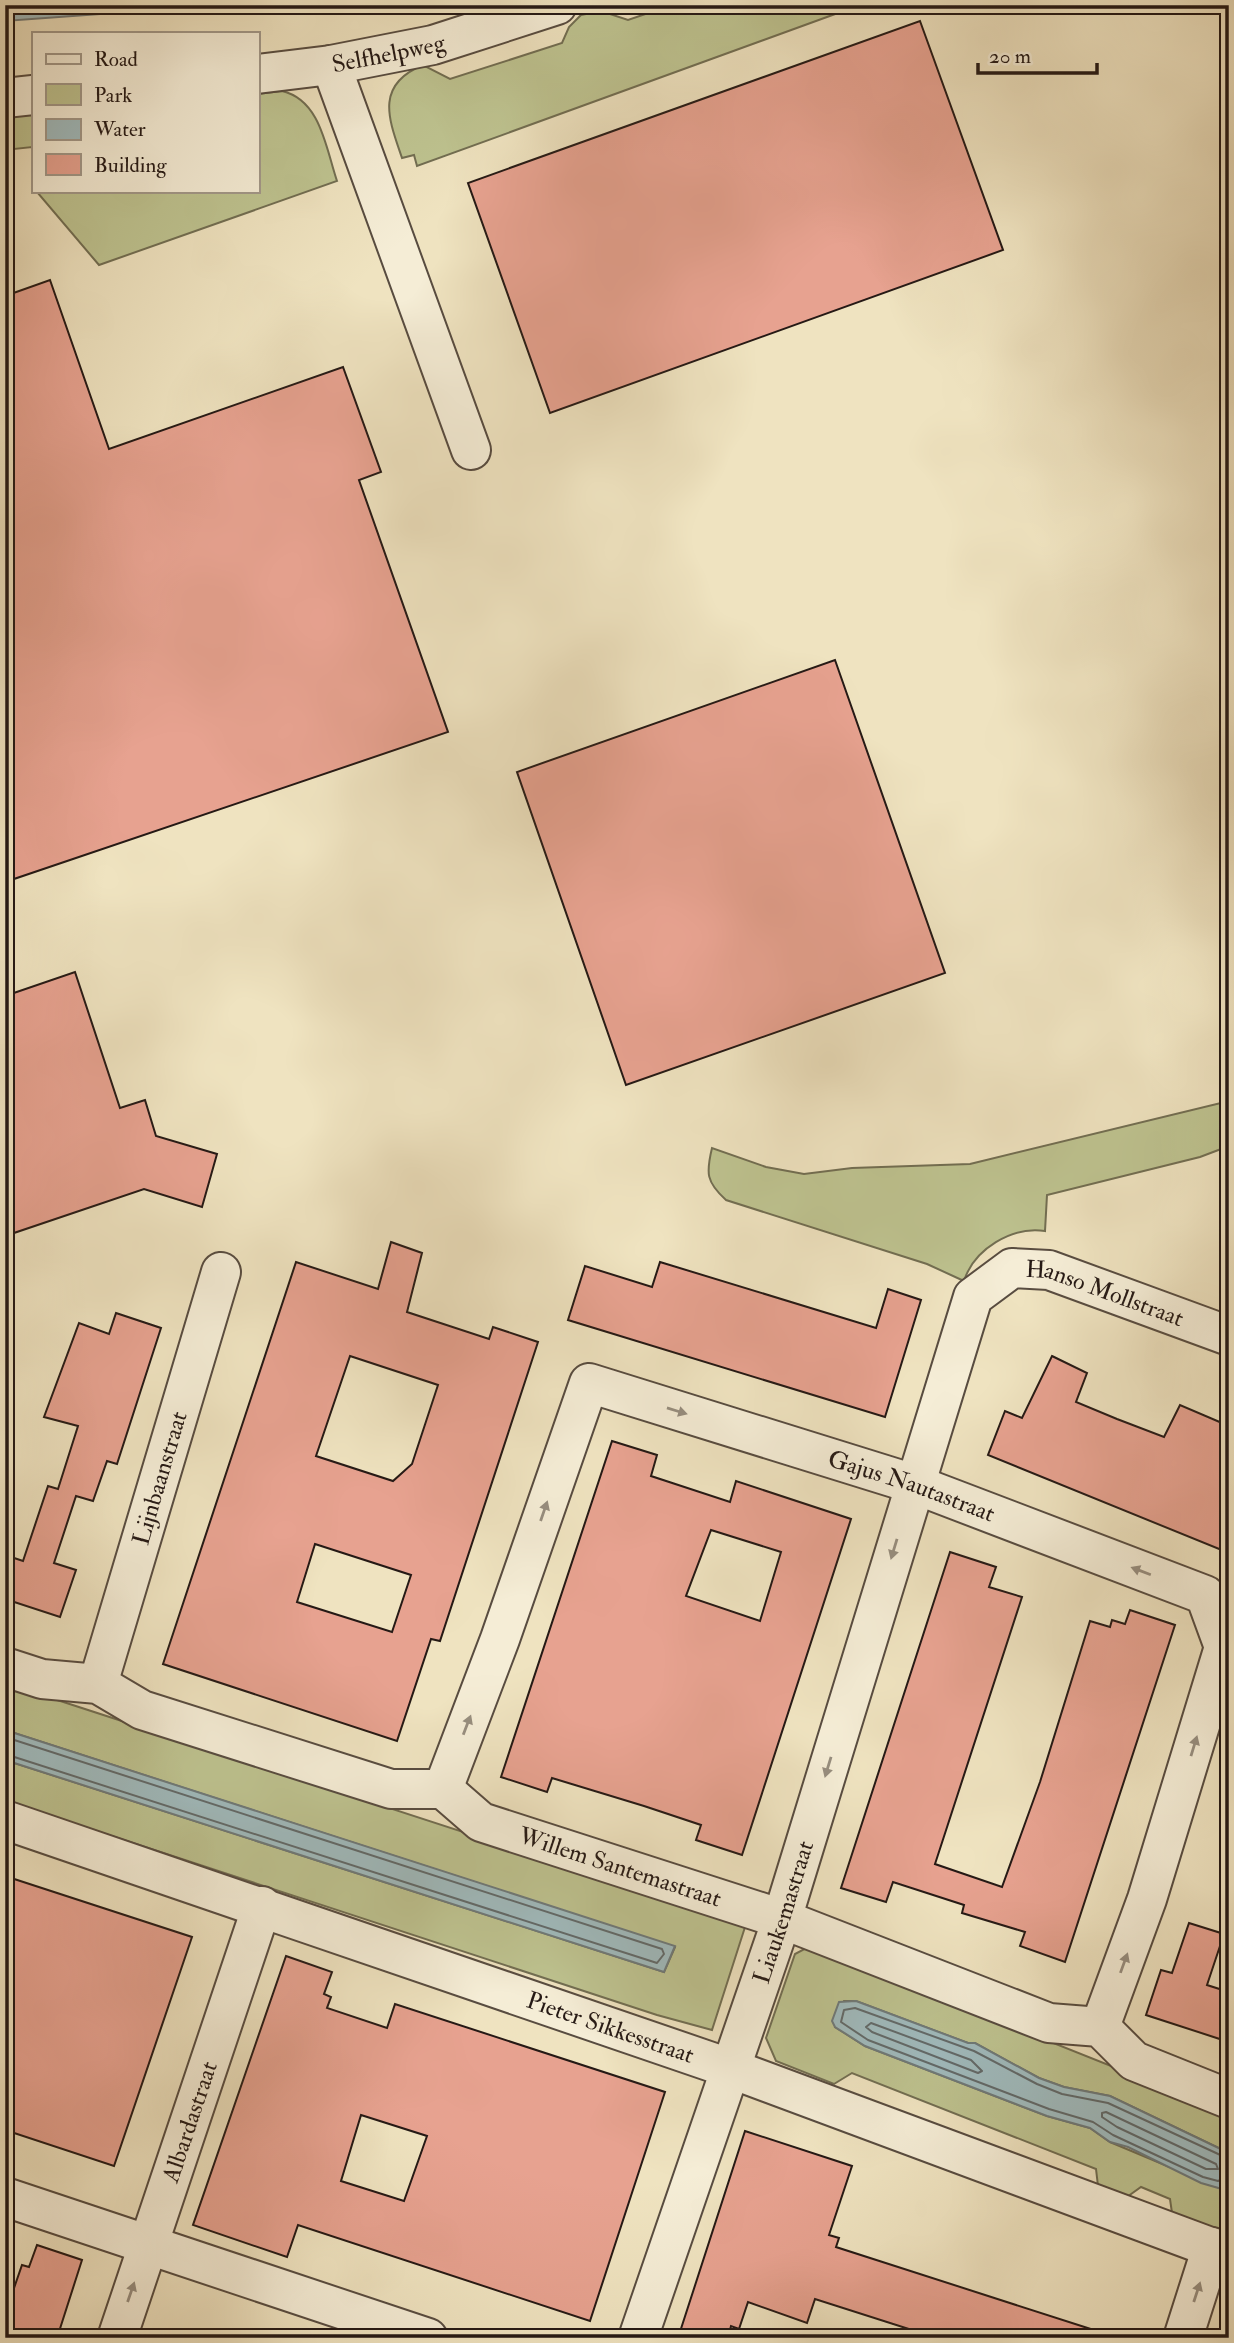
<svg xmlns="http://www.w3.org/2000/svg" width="1234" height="2343" viewBox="0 0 1234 2343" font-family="'IM FELL Double Pica',serif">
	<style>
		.green { fill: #bec390; stroke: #726e52; stroke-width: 2 }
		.water { fill: #a0bbbe; stroke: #6f7a7a; stroke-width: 2 }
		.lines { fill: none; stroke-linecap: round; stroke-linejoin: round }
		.shore { stroke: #626a6a; stroke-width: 2 }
		.building { fill: #e7a290; stroke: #251915; stroke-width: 2; fill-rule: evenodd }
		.minor-casing { stroke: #584c40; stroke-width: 42 }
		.minor { stroke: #f5edd6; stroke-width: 38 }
		.oneway { fill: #978e7f }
		.labels { text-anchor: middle; stroke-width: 7; stroke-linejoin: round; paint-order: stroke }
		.street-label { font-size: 24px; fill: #251915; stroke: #f5edd6 }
	</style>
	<rect width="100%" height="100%" fill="#efe3c0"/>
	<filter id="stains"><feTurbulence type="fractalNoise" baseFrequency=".00286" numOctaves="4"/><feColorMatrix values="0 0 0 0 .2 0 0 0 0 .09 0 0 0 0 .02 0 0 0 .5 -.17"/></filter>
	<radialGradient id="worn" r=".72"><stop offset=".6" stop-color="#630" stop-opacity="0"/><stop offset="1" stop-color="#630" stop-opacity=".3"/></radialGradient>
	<g class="green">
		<path d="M672,5h188l-443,161 -3,-11 -12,3c-13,-38 -28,-73 21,-93l27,14 112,-36 7,-16 12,-12 20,-4 27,9z"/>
		<path d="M282,91c39,9 44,58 55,90l-238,84 -62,-73 220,-1v-97z"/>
		<polygon points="33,113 33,154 32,147 5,150 5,116"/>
		<path d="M1229,1101v45l-29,11 -153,38 -2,36c-33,-5 -71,18 -81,50l-37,-17 -201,-64c-20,-18 -20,-27 -14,-52l54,19 38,7 48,-6 118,-4z"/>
		<polygon points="5,1683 746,1924 712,2030 657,2015 5,1801 5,1760 664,1972 675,1947 5,1730"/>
		<polygon points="810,1946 1229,2113 1229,2153 1110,2096 1064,2087 1039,2078 975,2043 968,2043 856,2001 844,2001 835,2027 865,2046 1047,2116 1090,2128 1110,2142 1222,2189 1229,2179 1229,2239 1172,2213 1170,2199 1141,2187 1127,2197 1098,2186 1096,2169 852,2073 834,2084 776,2061 766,2038 795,1954"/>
	</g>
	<g class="water">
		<polygon points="5,5 168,5 168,9 5,21"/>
		<polygon points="5,1730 675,1946 664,1972 5,1760"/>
		<polygon points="856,2001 968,2043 975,2043 1039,2078 1064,2087 1110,2096 1229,2153 1229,2179 1222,2189 1201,2183 1128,2147 1110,2142 1090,2128 1047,2116 865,2046 835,2027 832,2021 839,2002"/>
	</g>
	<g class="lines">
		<g class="shore">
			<polyline points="5,14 127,5"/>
			<polyline points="5,1737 662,1949 664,1954 657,1963 5,1754"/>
			<polygon points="871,2023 971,2060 982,2071 978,2073 872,2032 866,2027"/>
			<polygon points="1106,2112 1216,2164 1218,2169 1206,2169 1117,2127 1102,2117 1102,2113"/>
			<polyline points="1229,2159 1108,2103 1062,2094 1037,2084 974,2051 855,2008 844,2010 841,2022 868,2040 1049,2109 1093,2122 1113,2135 1203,2177 1218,2181 1229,2176"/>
		</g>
	</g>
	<g class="building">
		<polygon points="920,21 1003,250 550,413 468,183"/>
		<polygon points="50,280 109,449 343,367 381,472 359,480 448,732 5,882 5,296"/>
		<polygon points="835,660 945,973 626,1085 517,772"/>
		<polygon points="75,972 120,1108 145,1100 156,1136 217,1154 202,1207 144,1189 5,1236 5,996"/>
		<path d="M391,1242l31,11 -15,59 82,27 4,-12 45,15 -98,299 -9,-2 -34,102 -234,-77 133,-402 82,27zM350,1356l88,29 -26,79 -19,17 -77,-25zM315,1544l96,31 -19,57 -95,-30z"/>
		<polygon points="660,1262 876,1328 888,1289 921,1300 885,1417 568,1320 585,1266 652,1287"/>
		<polygon points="116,1313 161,1328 117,1464 107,1461 93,1501 76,1496 54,1563 76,1570 60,1617 5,1599 5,1555 23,1561 48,1486 58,1489 78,1426 44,1417 79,1323 109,1334"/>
		<polygon points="1052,1356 1087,1373 1076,1402 1117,1419 1164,1437 1180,1405 1229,1426 1229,1553 988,1455 1005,1411 1022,1418"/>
		<path d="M612,1441l45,14 -6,21 79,26 6,-21 115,38 -109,336 -46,-15 5,-15 -57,-19 -92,-28 -5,14 -46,-15zM711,1530l70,22 -21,69 -74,-25z"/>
		<polygon points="950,1552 996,1567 989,1587 1022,1597 935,1864 1002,1887 1040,1782 1090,1621 1110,1627 1112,1620 1125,1624 1130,1610 1175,1625 1065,1962 1020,1946 1025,1932 962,1913 964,1905 893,1882 886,1902 841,1888"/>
		<polygon points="5,1876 192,1937 114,2166 5,2130"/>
		<polygon points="1189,1923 1224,1934 1207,1985 1229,1992 1229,2042 1146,2015 1161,1970 1172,1973"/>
		<path d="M286,1956l46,16 -8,22 7,3 -4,11 60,20 8,-24 270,88 -75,229 -292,-96 -11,32 -94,-32zM361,2115l66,21 -23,65 -63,-20z"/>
		<polygon points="745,2131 852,2166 829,2235 839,2238 836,2247 1097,2331 1096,2338 937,2338 815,2299 807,2323 748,2302 739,2329 731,2326 728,2338 678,2338"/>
		<polygon points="37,2245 82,2260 57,2338 5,2338 5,2314 22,2265 29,2267"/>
	</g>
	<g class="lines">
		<g class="minor-casing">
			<g id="minor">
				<polyline points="331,65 471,450"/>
				<path id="s1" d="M257,74l74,-9 102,-20 124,-40"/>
				<polyline points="5,98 33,95"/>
				<path id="s2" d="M5,1667l37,12 56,5 44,26 249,79h52l38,33 301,97 267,104 51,4 34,34 95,38"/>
				<path id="s3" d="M98,1684l123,-412"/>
				<path id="s4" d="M443,1789l57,-150 89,-256 325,101 291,111 19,52 -77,252 -47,128"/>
				<path id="s5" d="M5,1820l724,248 500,186"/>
				<polyline points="5,2197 428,2338"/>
				<path id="s6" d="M117,2338l145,-432"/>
				<path id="s7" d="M638,2338l144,-419 191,-622 39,-29 37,2 180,66"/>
				<polyline points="1183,2338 1212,2247"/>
			</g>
		</g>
		<use href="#minor" class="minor"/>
	</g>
	<defs><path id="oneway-solid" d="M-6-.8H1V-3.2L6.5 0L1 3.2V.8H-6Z" transform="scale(1.75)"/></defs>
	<g class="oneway">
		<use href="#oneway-solid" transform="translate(677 1411) rotate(17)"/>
		<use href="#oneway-solid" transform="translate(544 1511) rotate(-71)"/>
		<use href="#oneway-solid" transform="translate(894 1549) rotate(107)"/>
		<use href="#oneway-solid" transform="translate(1141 1571) rotate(-159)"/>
		<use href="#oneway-solid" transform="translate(467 1725) rotate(-69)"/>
		<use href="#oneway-solid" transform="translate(1194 1746) rotate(-73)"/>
		<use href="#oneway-solid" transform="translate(828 1767) rotate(107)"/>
		<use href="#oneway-solid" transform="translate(1124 1963) rotate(-70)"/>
		<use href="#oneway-solid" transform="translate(131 2292) rotate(-71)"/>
		<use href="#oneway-solid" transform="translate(1197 2292) rotate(-72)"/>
	</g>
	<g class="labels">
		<g class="street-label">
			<text dy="8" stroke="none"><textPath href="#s1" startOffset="133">Selfhelpweg</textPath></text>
			<text dy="8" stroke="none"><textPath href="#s7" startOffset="1239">Hanso Mollstraat</textPath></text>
			<text dy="8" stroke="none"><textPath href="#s3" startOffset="215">Lijnbaanstraat</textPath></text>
			<text dy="8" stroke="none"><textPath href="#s4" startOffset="770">Gajus Nautastraat</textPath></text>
			<text dy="8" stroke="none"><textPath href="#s2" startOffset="656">Willem Santemastraat</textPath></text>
			<text dy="8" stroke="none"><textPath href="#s7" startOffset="450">Liaukemastraat</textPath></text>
			<text dy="8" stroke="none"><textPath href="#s5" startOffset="640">Pieter Sikkesstraat</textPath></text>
			<text dy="8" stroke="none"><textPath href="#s6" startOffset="228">Albardastraat</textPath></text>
		</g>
	</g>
	<rect width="1234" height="2343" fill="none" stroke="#efe3c0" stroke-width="28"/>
	<rect x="7" y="7" width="1220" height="2329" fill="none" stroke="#251915" stroke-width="3.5"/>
	<rect x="14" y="14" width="1206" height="2315" fill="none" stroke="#251915" stroke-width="2"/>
	<rect x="32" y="32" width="228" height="161" fill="#f5edd6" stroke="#a29889" stroke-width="2"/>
	<rect x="46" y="54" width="35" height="10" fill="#f5edd6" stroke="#a29889" stroke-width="2"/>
	<text x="94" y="66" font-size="21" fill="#251915">Road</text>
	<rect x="46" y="84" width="35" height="21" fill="#bec390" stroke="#a29889" stroke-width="2"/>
	<text x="94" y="102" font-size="21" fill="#251915">Park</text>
	<rect x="46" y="119" width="35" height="21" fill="#a0bbbe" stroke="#a29889" stroke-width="2"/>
	<text x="94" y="136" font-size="21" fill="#251915">Water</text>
	<rect x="46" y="154" width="35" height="21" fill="#e7a290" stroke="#a29889" stroke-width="2"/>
	<text x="94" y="172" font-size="21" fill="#251915">Building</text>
	<path d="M978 63v10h119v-10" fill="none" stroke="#251915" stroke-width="3.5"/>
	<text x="989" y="63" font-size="21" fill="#251915" stroke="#f5edd6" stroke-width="5" paint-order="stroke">20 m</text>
	<rect width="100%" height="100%" filter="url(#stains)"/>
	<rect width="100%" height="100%" fill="url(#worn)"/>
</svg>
